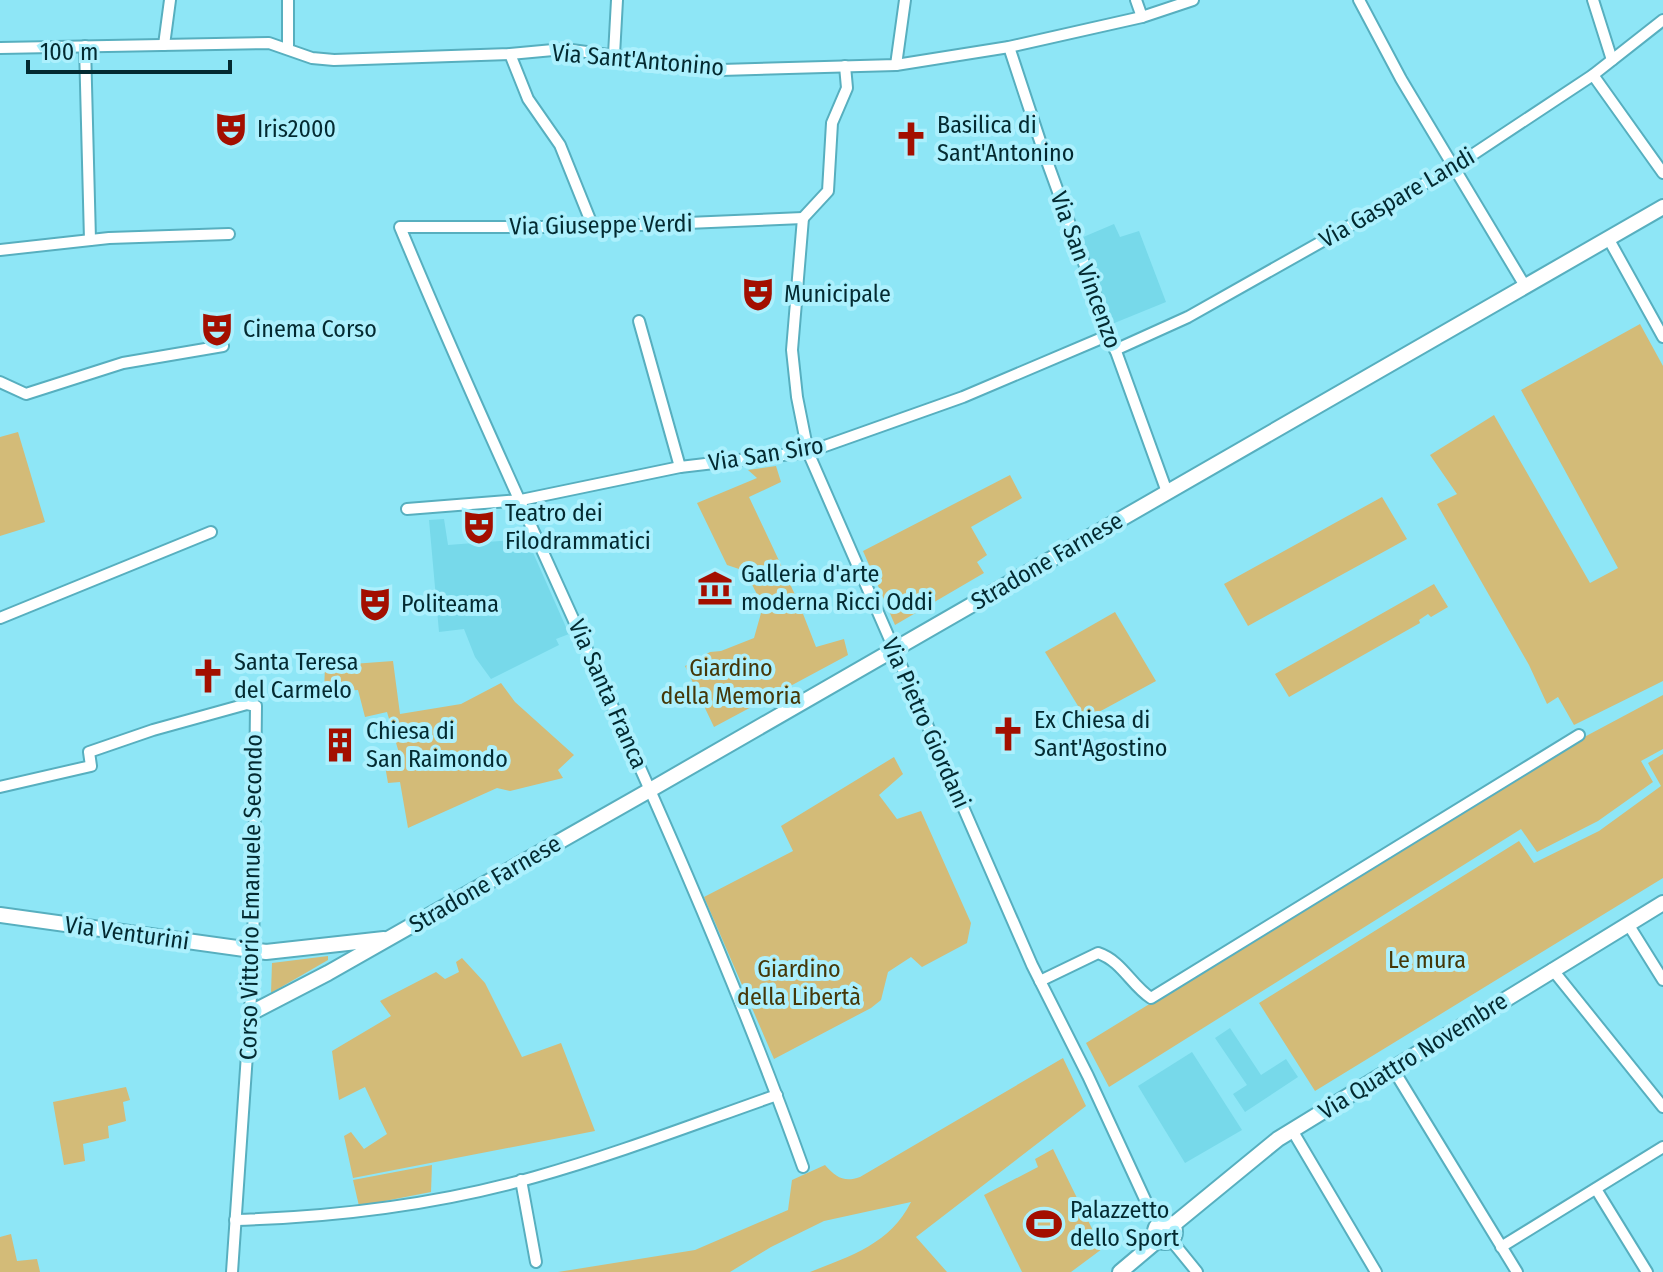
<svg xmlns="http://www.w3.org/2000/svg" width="1663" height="1272" viewBox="0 0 1663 1272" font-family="'Fira Sans Condensed',sans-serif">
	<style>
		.built { fill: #77d9ea }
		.green { fill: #d3bb78 }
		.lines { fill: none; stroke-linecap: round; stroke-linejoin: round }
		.street-casing { stroke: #57afbf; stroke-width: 14 }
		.secondary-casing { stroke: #57afbf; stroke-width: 18 }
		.street { stroke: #fff; stroke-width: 10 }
		.secondary { stroke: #fff; stroke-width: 14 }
		.labels { text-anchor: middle; stroke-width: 8; stroke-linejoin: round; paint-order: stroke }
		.street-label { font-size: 24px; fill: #032a31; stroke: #acf0fd }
		.poi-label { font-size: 24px; fill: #032a31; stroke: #acf0fd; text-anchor: start }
		.park-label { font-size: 24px; fill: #453708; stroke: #acf0fd }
	</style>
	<rect width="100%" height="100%" fill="#8ee6f6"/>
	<g class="built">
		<polygon points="1114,224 1120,237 1139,231 1166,302 1112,324 1081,238"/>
		<polygon points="444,519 448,545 527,539 569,634 556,639 559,645 491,679 475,657 464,629 439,632 429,520"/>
		<polygon points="1230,1028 1261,1075 1286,1059 1298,1077 1245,1112 1233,1094 1247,1085 1215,1038"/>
		<polygon points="1192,1052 1242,1130 1185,1163 1138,1086"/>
	</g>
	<g class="green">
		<polygon points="1640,324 1663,366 1663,681 1574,725 1558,697 1547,704 1529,665 1437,504 1457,494 1430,455 1494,415 1590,583 1618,568 1521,390"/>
		<polygon points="18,432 45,522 0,536 0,437"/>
		<polygon points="776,466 781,482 749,497 798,601 816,647 844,639 848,655 714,727 685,666 710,652 721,651 754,638 763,606 745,571 727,565 697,503 757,478 748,470"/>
		<polygon points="1010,475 1022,498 971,527 987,555 977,562 984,573 895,625 863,551"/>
		<polygon points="1382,497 1407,539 1248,626 1224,584"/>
		<polygon points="1434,584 1448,607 1431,617 1428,614 1419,620 1420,623 1289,697 1275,674"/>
		<polygon points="1115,612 1156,681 1086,719 1045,652"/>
		<polygon points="393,661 400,714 461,704 501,683 515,702 574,755 558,770 563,778 510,791 497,788 408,828 400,782 388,783 384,760 399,753 387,712 365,717 358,690 324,692 325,666"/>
		<polygon points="1663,695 1663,749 1641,761 1653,782 1598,821 1537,852 1521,829 1109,1087 1086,1043 1343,885 1515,774"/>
		<polygon points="1663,754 1663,878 1315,1091 1259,1003 1519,841 1534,863 1599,831 1661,786 1648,763"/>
		<polygon points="894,757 903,774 879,795 897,819 921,811 971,923 967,943 922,967 911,957 888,972 881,1000 871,1008 774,1059 704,897 793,851 781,826"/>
		<polygon points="328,956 328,960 271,993 272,963"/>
		<polygon points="462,958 485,983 522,1057 561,1043 595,1131 353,1178 344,1136 351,1132 364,1149 387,1134 365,1087 339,1100 332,1051 391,1016 380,1001 436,972 445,979 459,972 456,962"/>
		<path d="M1063,1058l23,48 -170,131 31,35h-137c41,-16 81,-29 101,-70l-87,19 -53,26 -41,25h-172l137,-22 93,-40 4,-30 33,-15c11,12 19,18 35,12z"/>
		<polygon points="126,1087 130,1100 123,1102 126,1121 108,1126 109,1138 83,1144 85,1161 64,1165 53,1102"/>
		<polygon points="1053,1149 1102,1249 1071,1272 1022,1272 984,1195 1038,1167 1035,1159"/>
		<polygon points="432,1165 431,1192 359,1206 353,1180"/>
		<polygon points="11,1234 17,1261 37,1259 40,1272 0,1272 0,1237"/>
	</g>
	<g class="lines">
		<g class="street-casing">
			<g id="street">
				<polyline points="1136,0 1142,17"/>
				<polyline points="1359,0 1401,79 1525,286"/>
				<polyline points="1593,0 1612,60"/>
				<polyline points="164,45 170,0"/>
				<polyline points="85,46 90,240"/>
				<polyline points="288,47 288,0"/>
				<polyline points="1009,47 1044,153 1167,492"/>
				<polyline points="0,48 269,43 312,58 334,60 510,54 564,49 721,70 896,65 1009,47 1142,17 1193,0"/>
				<polyline points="510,54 528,99 560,145 593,227"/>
				<polyline points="614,55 617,0"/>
				<polyline points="896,65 905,0"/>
				<polyline points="1593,75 1663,173"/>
				<path d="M803,218l-210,9h-193c131,315 288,619 403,940"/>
				<polyline points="803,218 792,350 797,397 808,452 1032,965 1088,1076 1149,1208 1159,1223"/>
				<polyline points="803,218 828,191 832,123 847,88 845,66"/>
				<polyline points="1608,238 1663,337"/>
				<polyline points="0,250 109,238 229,234"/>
				<polyline points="639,321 680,467"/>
				<polyline points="1115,350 1188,317 1454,167 1593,75 1663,20"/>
				<polyline points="0,382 26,394 123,363 223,346"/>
				<polyline points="407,509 521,500 680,467 808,452 963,397 1109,335"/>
				<polyline points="0,618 211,532"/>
				<polyline points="0,787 91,766 89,752 153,730 247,704 256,706 253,967 232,1272"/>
				<polyline points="1628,924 1663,980"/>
				<polyline points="1552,969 1663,1107"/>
				<path d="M1040,981l58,-28c24,8 33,32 53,45l428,-263"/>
				<polyline points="1393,1069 1517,1272"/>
				<polyline points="1292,1130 1376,1272"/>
				<polyline points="521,1180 536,1262"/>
				<polyline points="1596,1189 1647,1272"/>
				<path d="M235,1220c100,-3 205,-16 300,-43 82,-23 162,-54 242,-82"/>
				<polyline points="1171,1240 1197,1272"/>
				<polyline points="1501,1247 1663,1147"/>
			</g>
		</g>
		<g class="secondary-casing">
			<g id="secondary">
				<polyline points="0,915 266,952 384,939"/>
				<polyline points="251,1013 328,973 650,790 1663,207"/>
				<circle cx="1165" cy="1232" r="10"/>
				<polyline points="1173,1225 1278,1139 1663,903"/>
				<polyline points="1120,1272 1158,1240"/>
			</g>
		</g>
		<use href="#street" class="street"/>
		<use href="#secondary" class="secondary"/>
	</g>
	<defs>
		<g id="theatre-bare" transform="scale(2.76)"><path d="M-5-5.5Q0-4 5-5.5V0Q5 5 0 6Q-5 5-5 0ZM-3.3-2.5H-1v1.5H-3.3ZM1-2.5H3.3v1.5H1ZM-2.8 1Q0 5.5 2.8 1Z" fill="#a30f00" stroke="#acf0fd" stroke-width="2.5" paint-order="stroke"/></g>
		<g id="church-bare" transform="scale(2.76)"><path d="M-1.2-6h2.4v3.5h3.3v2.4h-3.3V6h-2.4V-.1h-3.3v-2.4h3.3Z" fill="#a30f00" stroke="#acf0fd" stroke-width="2.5" paint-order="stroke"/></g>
		<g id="museum-bare" transform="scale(2.76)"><path d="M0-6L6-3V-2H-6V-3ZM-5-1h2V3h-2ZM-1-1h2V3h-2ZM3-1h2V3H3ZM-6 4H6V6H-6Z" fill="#a30f00" stroke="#acf0fd" stroke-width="2.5" paint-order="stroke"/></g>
		<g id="building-bare" transform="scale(2.76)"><path d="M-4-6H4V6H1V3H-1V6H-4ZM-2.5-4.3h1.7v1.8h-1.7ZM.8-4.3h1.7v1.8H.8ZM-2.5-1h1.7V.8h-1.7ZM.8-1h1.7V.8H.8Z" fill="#a30f00" stroke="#acf0fd" stroke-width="2.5" paint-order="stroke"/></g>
		<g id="stadium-bare" transform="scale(2.76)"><path d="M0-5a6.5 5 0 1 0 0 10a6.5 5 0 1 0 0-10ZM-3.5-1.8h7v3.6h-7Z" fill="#a30f00" stroke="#acf0fd" stroke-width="2.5" paint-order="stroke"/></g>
	</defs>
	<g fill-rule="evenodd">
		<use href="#theatre-bare" x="231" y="129"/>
		<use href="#church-bare" x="911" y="139"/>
		<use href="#theatre-bare" x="758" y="294"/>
		<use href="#theatre-bare" x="217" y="329"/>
		<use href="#theatre-bare" x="479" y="527"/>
		<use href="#museum-bare" x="715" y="588"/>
		<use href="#theatre-bare" x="375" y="604"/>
		<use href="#church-bare" x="208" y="676"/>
		<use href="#church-bare" x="1008" y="734"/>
		<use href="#building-bare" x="340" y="745"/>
		<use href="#stadium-bare" x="1044" y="1224"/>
	</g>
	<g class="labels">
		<g class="street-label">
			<text transform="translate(638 60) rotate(5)" y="8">Via Sant'Antonino</text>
			<text transform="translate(1397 198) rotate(-30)" y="8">Via Gaspare Landi</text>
			<text transform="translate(601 225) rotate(-1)" y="8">Via Giuseppe Verdi</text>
			<text transform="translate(1086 270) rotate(70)" y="8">Via San Vincenzo</text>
			<text transform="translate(766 454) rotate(-9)" y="8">Via San Siro</text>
			<text transform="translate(1047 561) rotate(-30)" y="8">Stradone Farnese</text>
			<text transform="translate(608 694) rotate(66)" y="8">Via Santa Franca</text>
			<text transform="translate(926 723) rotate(66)" y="8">Via Pietro Giordani</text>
			<text transform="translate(485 884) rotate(-30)" y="8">Stradone Farnese</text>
			<text transform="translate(251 897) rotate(-89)" y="8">Corso Vittorio Emanuele Secondo</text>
			<text transform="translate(127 933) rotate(8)" y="8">Via Venturini</text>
			<text transform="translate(1413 1056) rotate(-32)" y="8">Via Quattro Novembre</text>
		</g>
		<g class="poi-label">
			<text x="937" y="133">Basilica di<tspan x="937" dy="28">Sant'Antonino</tspan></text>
			<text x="257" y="137">Iris2000</text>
			<text x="784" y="302">Municipale</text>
			<text x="243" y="337">Cinema Corso</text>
			<text x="505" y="521">Teatro dei<tspan x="505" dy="28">Filodrammatici</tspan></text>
			<text x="741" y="582">Galleria d'arte<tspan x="741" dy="28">moderna Ricci Oddi</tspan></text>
			<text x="401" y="612">Politeama</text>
			<text x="234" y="670">Santa Teresa<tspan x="234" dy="28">del Carmelo</tspan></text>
			<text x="1034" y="728">Ex Chiesa di<tspan x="1034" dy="28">Sant'Agostino</tspan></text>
			<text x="366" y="739">Chiesa di<tspan x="366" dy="28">San Raimondo</tspan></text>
			<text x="1070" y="1218">Palazzetto<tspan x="1070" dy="28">dello Sport</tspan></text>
		</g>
		<g class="park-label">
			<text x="731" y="676">Giardino<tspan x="731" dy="28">della Memoria</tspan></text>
			<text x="1427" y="968">Le mura</text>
			<text x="799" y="977">Giardino<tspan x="799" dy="28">della Libertà</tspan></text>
		</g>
	</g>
	<path d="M28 60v12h202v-12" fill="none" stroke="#032a31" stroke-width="4"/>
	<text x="40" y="60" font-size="24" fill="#032a31" stroke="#acf0fd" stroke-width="6" paint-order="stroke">100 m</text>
</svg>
